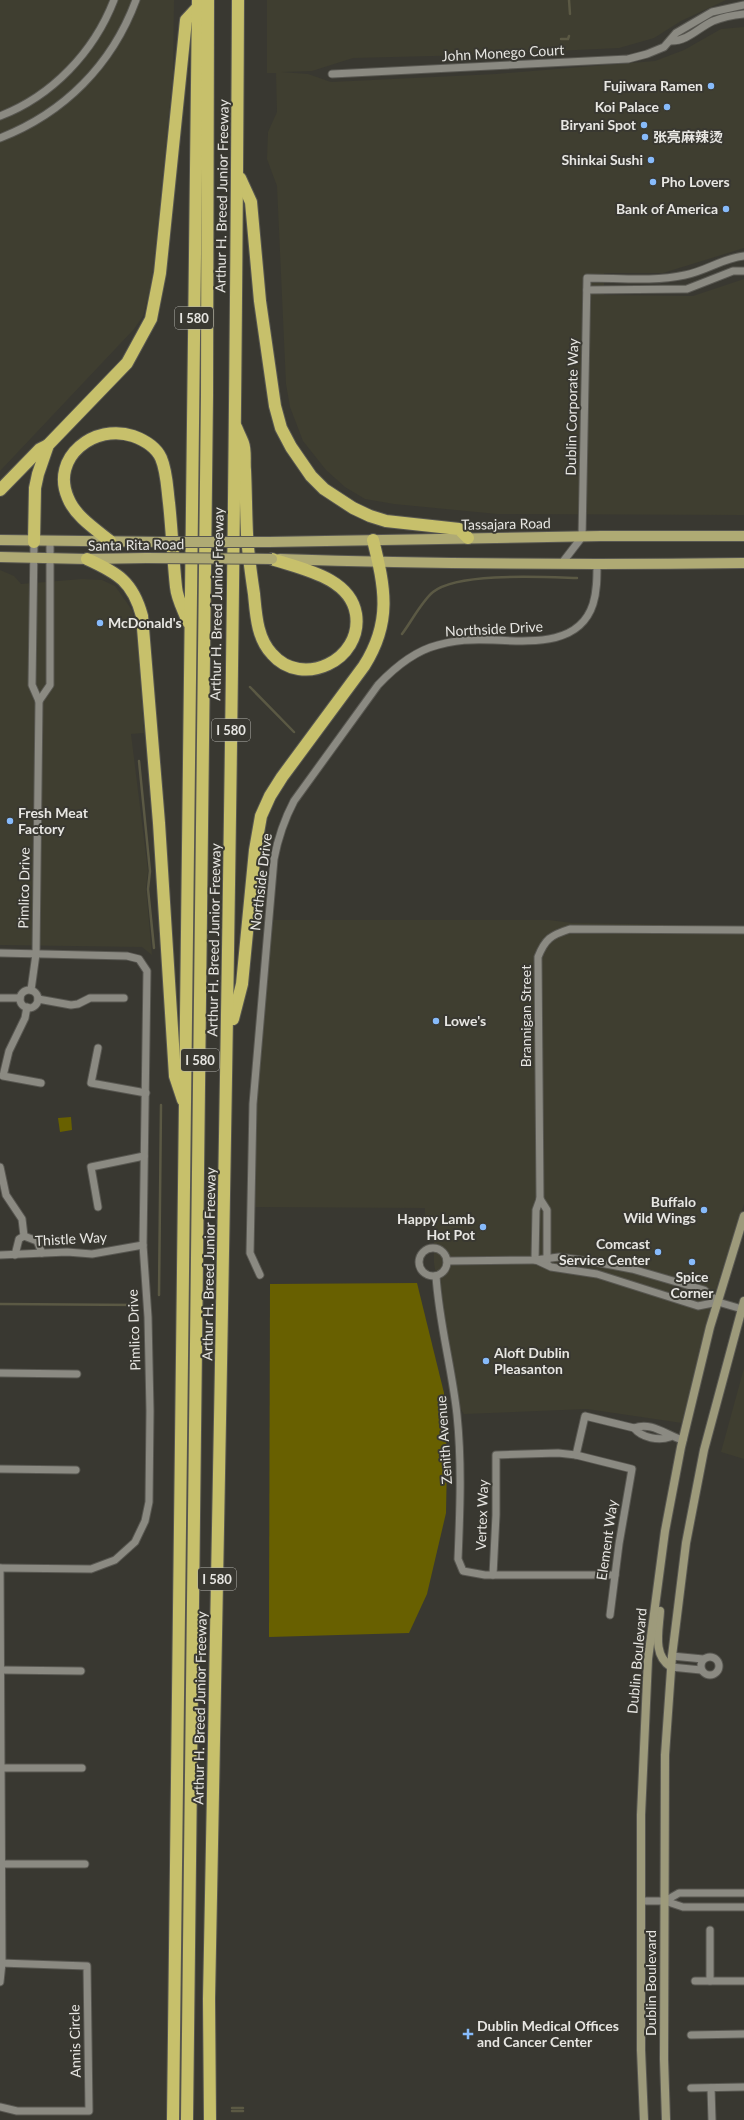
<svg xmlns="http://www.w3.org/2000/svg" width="744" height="2120" viewBox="0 0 744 2120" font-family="Lato,'Noto Sans SC',sans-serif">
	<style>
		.built { fill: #3f3e30 }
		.green { fill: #686000 }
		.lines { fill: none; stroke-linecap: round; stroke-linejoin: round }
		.stream { stroke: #5b5944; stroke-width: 2.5 }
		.street-casing { stroke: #585751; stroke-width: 9 }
		.secondary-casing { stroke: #585751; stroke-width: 10 }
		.primary-casing { stroke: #585751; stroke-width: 12 }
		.highway-casing { stroke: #585751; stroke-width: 14 }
		.street { stroke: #8b8a82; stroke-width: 7 }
		.secondary { stroke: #9d9a7b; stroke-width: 8 }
		.primary { stroke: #afaa74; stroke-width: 10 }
		.highway { stroke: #c7c06b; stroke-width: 12 }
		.primary-bridge-casing { stroke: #585751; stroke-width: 12; stroke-linecap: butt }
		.primary-bridge { stroke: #afaa74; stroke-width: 10 }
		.poi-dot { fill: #87bbfb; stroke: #393831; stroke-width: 1.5 }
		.labels { text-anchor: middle; stroke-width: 4; stroke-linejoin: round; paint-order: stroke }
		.shield { fill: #393831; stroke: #b3b2ad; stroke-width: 1 }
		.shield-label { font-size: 13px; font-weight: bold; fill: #e7e6e2 }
		.street-label { font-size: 14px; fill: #e7e6e2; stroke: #393831 }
		.poi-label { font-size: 14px; font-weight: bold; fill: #e7e6e2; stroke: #393831; text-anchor: end }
	</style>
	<rect width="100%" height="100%" fill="#393831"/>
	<g class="built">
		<polygon points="0,0 174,0 173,74 152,281 143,316 134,329 0,471"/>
		<polygon points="267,0 726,0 681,21 654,38 619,48 474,55 353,58 312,71 281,72 308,74 331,82 496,74 655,61 684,50 721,29 744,27 744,248 663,273 604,273 604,295 693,296 744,279 744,515 497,514 394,504 365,499 345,487 326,470 303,441 290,407 286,384 277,186 267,159 268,132 277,112 276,73 267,73"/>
		<polygon points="0,570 14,576 21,584 82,579 102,580 115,586 132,610 136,624 144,733 131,734 148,871 146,888 152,955 142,947 0,945"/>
		<polygon points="272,920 549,920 572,923 744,926 744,1204 712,1301 682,1423 587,1409 464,1414 458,1405 434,1263 434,1216 425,1217 425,1208 252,1207 258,1073"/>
		<polygon points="744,1368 744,1459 721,1452"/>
	</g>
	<g class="green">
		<polygon points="71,1117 72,1130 60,1132 58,1118"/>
		<polygon points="417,1283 444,1393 447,1459 446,1513 427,1594 409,1633 269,1637 270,1284"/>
	</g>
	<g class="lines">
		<g class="stream">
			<polyline points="569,0 570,14"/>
			<polyline points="561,39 568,39 569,36"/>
			<path d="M402,634c9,-12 20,-33 31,-42 25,-20 111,-15 144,-14"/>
			<polyline points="250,687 294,732"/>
			<polyline points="139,761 150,871 148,889 154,948"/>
			<polyline points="159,1295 161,1105"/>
			<polyline points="0,1304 139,1305"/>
			<polyline points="232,2108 243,2108"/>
			<polyline points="232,2111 243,2111"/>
		</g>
		<g class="street-casing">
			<g id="street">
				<path d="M671,41c17,0 27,-13 42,-20 10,-4 21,-6 31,-7"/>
				<polyline points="332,74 628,59 647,54 664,47 676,33 712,12 744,5"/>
				<path d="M0,116c52,-20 94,-64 114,-116"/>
				<path d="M0,138c64,-25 112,-73 136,-138"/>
				<polyline points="587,290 687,289 733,271 744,271"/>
				<path d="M562,563l20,-26 5,-259c32,0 66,4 98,-3 21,-4 38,-17 59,-19"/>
				<polyline points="39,701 50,685 50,542"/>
				<polyline points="0,953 127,956 139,959 147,971 143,1245 148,1317 150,1411 149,1502 145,1521 135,1542 115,1560 91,1569 0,1568"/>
				<polyline points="31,990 36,954 39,701 32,685 34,542"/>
				<circle cx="29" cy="999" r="9"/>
				<polyline points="0,998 20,998"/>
				<polyline points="38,999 71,1005 78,1004 90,998 124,998"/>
				<polyline points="27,1007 25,1018 9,1051 3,1076 41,1083"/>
				<polyline points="98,1048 91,1083 146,1093"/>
				<polyline points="0,1167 6,1195 22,1219 24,1236"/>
				<polyline points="540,1199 547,1210 547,1263"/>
				<polyline points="98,1207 91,1167 144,1156"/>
				<circle cx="433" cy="1262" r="14"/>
				<polyline points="0,1255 67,1252 92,1254 143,1245"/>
				<polyline points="15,1255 19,1239 24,1236 37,1241 42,1253"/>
				<path d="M535,1260l1,-50 4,-11 -2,-242c7,-18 13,-22 32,-28l174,1"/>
				<polyline points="536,1260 551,1267 597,1274 698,1306 718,1302"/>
				<polyline points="447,1261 535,1260 559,1257 595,1262 632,1269 704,1290 718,1302 742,1309"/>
				<path d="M260,1275l-10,-22 3,-149 21,-245c4,-21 10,-39 20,-58l84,-116c17,-18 36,-34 60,-40 11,-3 23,-5 34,-5 39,-2 105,14 121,-36 4,-13 4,-26 4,-40"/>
				<path d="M436,1276c3,47 16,92 21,139 5,48 3,96 1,144l5,12 22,4h130"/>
				<polyline points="0,1373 77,1374"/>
				<path d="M670,1437c-11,4 -28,1 -36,-9 18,-7 33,8 49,12"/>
				<polyline points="576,1455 585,1416 634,1428"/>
				<polyline points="0,1469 76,1470"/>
				<polyline points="493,1575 496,1515 496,1455 558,1453 576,1455 632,1469 619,1544 610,1615"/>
				<polyline points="672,1656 703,1659"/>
				<circle cx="710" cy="1666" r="9"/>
				<polyline points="671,1667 701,1670"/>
				<polyline points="1,1670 81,1671"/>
				<polyline points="2,1768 82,1768"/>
				<polyline points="0,1864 85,1864"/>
				<polyline points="641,1901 665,1901 683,1907 744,1907"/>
				<polyline points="665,1901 679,1893 744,1893"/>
				<polyline points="0,1963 87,1966 89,2111 17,2111 0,2107"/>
				<polyline points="695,1981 744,1981"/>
				<polyline points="710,1981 710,1930"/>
				<polyline points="0,1982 2,1963 0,1568"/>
				<polyline points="691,2035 744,2034"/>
				<polyline points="691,2088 744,2087"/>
				<polyline points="711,2088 712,2120"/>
			</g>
		</g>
		<g class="secondary-casing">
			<g id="secondary">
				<path d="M660,1611c-1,19 -8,44 11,56"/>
				<polyline points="644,2120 641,2050 641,1815 648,1659 665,1531 681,1447 710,1327 744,1216"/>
				<polyline points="666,2120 664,2059 665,1755 672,1656 686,1543 704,1450 744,1301"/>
			</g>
		</g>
		<g class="primary-casing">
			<g id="primary">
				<polyline points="0,540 165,542"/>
				<polyline points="269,542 601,536 744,536"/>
				<polyline points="0,557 87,559 146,558"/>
				<path d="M280,559c154,5 309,6 464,4"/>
			</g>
		</g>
		<g class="highway-casing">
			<g id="highway">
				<polyline points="240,178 251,202 260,301 275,406 281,428 291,447 311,476 324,489 353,508 370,516 386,521 459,529 468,538"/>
				<path d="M236,427c2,5 5,11 7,16 3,8 1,19 2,27 1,22 1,43 2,64 1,20 4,40 7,60 2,21 3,44 18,60 30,35 91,6 84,-40 -6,-37 -55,-45 -84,-55"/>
				<polyline points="0,490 40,449 48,445"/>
				<path d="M110,541c-15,-12 -35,-25 -42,-43 -18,-41 27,-75 65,-62 11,4 23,11 28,22 6,14 6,30 8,45 3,28 4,56 7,84 1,12 8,24 12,35"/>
				<polyline points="34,542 35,488 38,474 48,445 127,363 151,319 160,273 186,20 198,7"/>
				<path d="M87,559c31,14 46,23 55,57l17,207 16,253 8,24"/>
				<path d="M233,1019l9,-35 13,-134 6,-34 9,-20 12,-19 82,-111c28,-44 21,-78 9,-126"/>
				<polyline points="173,2120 198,0"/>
				<polyline points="187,2120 207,396 208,0"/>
				<path d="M210,2120l-1,-121c13,-666 26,-1333 29,-1999"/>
			</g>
		</g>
		<use href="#street" class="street"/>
		<use href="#secondary" class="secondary"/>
		<use href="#primary" class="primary"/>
		<use href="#highway" class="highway"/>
		<g class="primary-bridge-casing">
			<g id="primary-bridge">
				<polyline points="165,542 269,542"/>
				<polyline points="146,558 272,559"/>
			</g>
		</g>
		<use href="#primary-bridge" class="primary-bridge"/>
	</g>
	<g class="poi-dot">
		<circle cx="711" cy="86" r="4"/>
		<circle cx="667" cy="107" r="4"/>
		<circle cx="644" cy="125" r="4"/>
		<circle cx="645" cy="137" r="4"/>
		<circle cx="651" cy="160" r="4"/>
		<circle cx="653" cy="182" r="4"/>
		<circle cx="726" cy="209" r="4"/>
		<circle cx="100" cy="623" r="4"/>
		<circle cx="10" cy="821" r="4"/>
		<circle cx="436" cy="1021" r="4"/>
		<circle cx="704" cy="1210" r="4"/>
		<circle cx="483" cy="1227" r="4"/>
		<circle cx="658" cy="1252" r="4"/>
		<circle cx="692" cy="1262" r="4"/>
		<circle cx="486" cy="1361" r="4"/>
		<path d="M466 2028h4v4h4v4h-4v4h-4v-4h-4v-4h4z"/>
	</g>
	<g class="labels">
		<g class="shield">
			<rect x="175" y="307" width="38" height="22" rx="3"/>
			<rect x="212" y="719" width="38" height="22" rx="3"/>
			<rect x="181" y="1049" width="38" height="22" rx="3"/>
			<rect x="198" y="1568" width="38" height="22" rx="3"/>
		</g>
		<g class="shield-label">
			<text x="194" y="323">I 580</text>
			<text x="231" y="735">I 580</text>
			<text x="200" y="1065">I 580</text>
			<text x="217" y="1584">I 580</text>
		</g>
		<g class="street-label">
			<text transform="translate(503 53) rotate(-3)" y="5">John Monego Court</text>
			<text transform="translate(222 196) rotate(-89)" y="5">Arthur H. Breed Junior Freeway</text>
			<text transform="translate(572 407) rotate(-89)" y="5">Dublin Corporate Way</text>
			<text transform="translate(506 524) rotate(-1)" y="5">Tassajara Road</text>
			<text transform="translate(136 545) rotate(-1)" y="5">Santa Rita Road</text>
			<text transform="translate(217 604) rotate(-89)" y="5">Arthur H. Breed Junior Freeway</text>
			<text transform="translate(494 629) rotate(-3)" y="5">Northside Drive</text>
			<text transform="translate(261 882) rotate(-83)" y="5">Northside Drive</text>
			<text transform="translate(24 888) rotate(-89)" y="5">Pimlico Drive</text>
			<text transform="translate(214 940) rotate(-89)" y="5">Arthur H. Breed Junior Freeway</text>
			<text transform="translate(526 1016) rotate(-90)" y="5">Brannigan Street</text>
			<text transform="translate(71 1239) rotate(-3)" y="5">Thistle Way</text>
			<text transform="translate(209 1264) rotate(-89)" y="5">Arthur H. Breed Junior Freeway</text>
			<text transform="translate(134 1330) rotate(-92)" y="5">Pimlico Drive</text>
			<text transform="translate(444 1440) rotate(-94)" y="5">Zenith Avenue</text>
			<text transform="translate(482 1515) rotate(-88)" y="5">Vertex Way</text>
			<text transform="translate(607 1540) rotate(-82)" y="5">Element Way</text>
			<text transform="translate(637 1661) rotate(-85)" y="5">Dublin Boulevard</text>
			<text transform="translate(200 1708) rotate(-89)" y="5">Arthur H. Breed Junior Freeway</text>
			<text transform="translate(651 1983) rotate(-90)" y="5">Dublin Boulevard</text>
			<text transform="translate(75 2041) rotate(-91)" y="5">Annis Circle</text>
		</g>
		<g class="poi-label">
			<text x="703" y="91">Fujiwara Ramen</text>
			<text x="659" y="112">Koi Palace</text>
			<text x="636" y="130">Biryani Spot</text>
			<text x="653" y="142" text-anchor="start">张亮麻辣烫</text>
			<text x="643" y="165">Shinkai Sushi</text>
			<text x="661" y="187" text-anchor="start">Pho Lovers</text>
			<text x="718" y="214">Bank of America</text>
			<text x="108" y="628" text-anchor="start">McDonald's</text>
			<text x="18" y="818" text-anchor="start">Fresh Meat<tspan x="18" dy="16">Factory</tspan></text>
			<text x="444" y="1026" text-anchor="start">Lowe's</text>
			<text x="696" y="1207">Buffalo<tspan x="696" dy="16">Wild Wings</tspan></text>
			<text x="475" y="1224">Happy Lamb<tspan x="475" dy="16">Hot Pot</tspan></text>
			<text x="650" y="1249">Comcast<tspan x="650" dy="16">Service Center</tspan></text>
			<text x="692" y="1282" text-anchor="middle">Spice<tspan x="692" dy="16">Corner</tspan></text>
			<text x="494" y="1358" text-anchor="start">Aloft Dublin<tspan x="494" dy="16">Pleasanton</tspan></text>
			<text x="477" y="2031" text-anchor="start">Dublin Medical Offices<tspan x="477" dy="16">and Cancer Center</tspan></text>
		</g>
	</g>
</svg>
